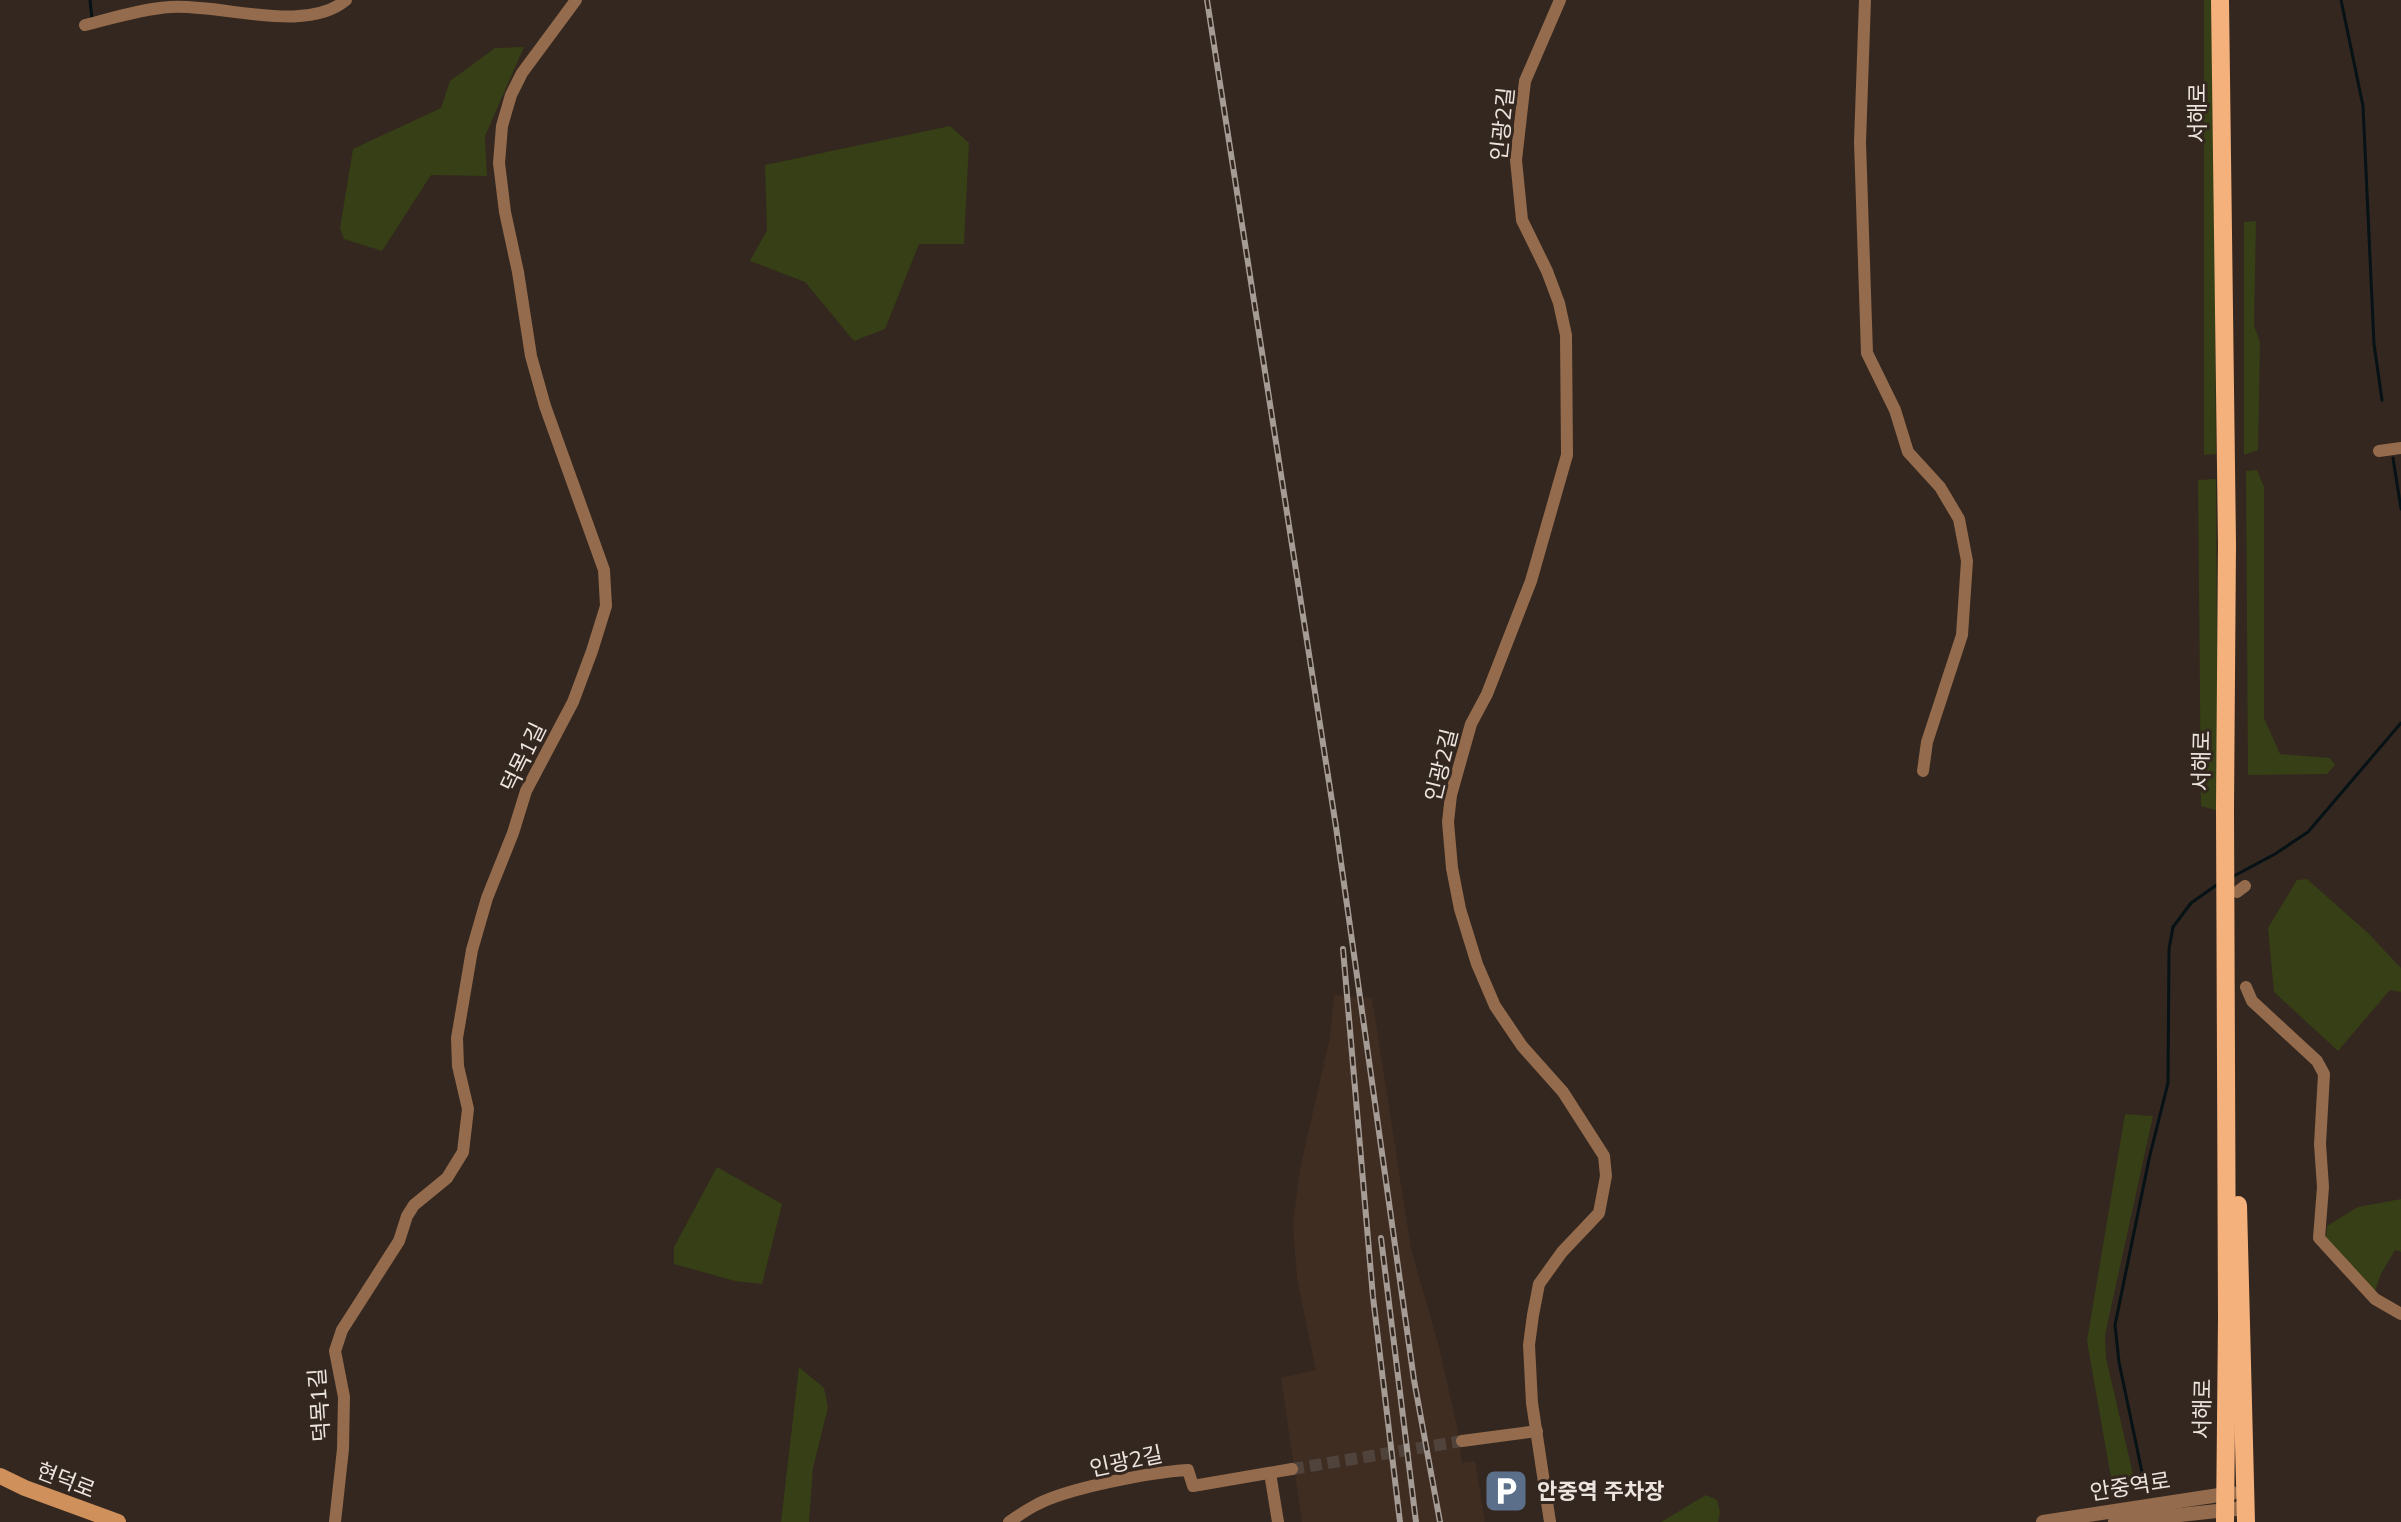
<svg xmlns="http://www.w3.org/2000/svg" width="2401" height="1522" viewBox="0 0 2401 1522" font-family="Mulish,'Noto Sans KR',sans-serif">
	<style>
		.built { fill: #402d22 }
		.green { fill: #363f15 }
		.lines { fill: none; stroke-linecap: round; stroke-linejoin: round }
		.stream { stroke: #061215; stroke-width: 3 }
		.minor-tunnel { stroke: #4f433c; stroke-width: 12; stroke-dasharray: 12 6; stroke-linecap: butt }
		.minor { stroke: #946b4c; stroke-width: 12 }
		.tertiary { stroke: #946b4c; stroke-width: 14 }
		.secondary { stroke: #d0905c; stroke-width: 16 }
		.primary { stroke: #f4b17c; stroke-width: 18 }
		.rail-casing { stroke: #a69c96; stroke-width: 6 }
		.rail { stroke: #33271f; stroke-width: 3; stroke-dasharray: 9; stroke-linecap: butt }
		.labels { text-anchor: middle; stroke-width: 6; stroke-linejoin: round; paint-order: stroke }
		.street-label { font-size: 22px; fill: #ece4de; stroke: #33271f }
		.poi-label { font-size: 22px; font-weight: bold; fill: #ece4de; stroke: #33271f; text-anchor: start }
	</style>
	<rect width="100%" height="100%" fill="#33271f"/>
	<polygon class="built" points="1334,995 1372,998 1411,1249 1439,1347 1457,1427 1462,1463 1475,1461 1485,1522 1302,1522 1281,1378 1316,1370 1297,1279 1293,1224 1300,1169 1330,1037"/>
	<g class="green">
		<polygon points="2204,0 2213,0 2216,454 2204,455"/>
		<polygon points="524,47 485,136 487,176 431,175 382,251 344,239 340,228 353,149 441,108 450,81 495,48"/>
		<polygon points="950,126 969,143 964,244 919,244 885,329 854,341 805,282 750,261 767,230 765,165"/>
		<polygon points="2256,221 2254,326 2260,342 2258,450 2244,455 2244,222"/>
		<polygon points="2257,470 2264,487 2264,718 2280,754 2330,758 2335,765 2327,774 2248,775 2246,471"/>
		<polygon points="2216,479 2218,811 2201,806 2198,480"/>
		<polygon points="2307,879 2368,933 2401,968 2401,992 2390,990 2338,1051 2274,992 2268,928 2297,880"/>
		<polygon points="2125,1114 2153,1116 2105,1335 2106,1358 2135,1483 2113,1489 2087,1341"/>
		<polygon points="717,1167 782,1204 762,1284 735,1281 674,1264 674,1247"/>
		<polygon points="2401,1199 2401,1252 2395,1250 2381,1274 2375,1291 2326,1239 2327,1226 2358,1207"/>
		<polygon points="799,1367 824,1388 828,1407 813,1468 809,1522 781,1522"/>
		<polygon points="1706,1495 1717,1500 1720,1512 1718,1522 1661,1522"/>
	</g>
	<g class="lines">
		<g class="stream">
			<polyline points="90,0 92,19"/>
			<polyline points="2341,0 2363,106 2374,344 2382,400"/>
			<polyline points="2393,458 2401,509"/>
			<polyline points="2232,877 2275,854 2308,832 2401,723"/>
			<polyline points="2143,1477 2119,1362 2115,1325 2149,1159 2168,1083 2169,949 2173,927 2191,903 2218,884"/>
		</g>
		<polyline class="minor-tunnel" points="1292,1469 1462,1441"/>
		<g class="minor">
			<polyline points="1865,0 1860,142 1867,353 1895,410 1908,452 1940,487 1959,519 1967,561 1962,635 1927,742 1923,771"/>
			<path d="M85,25c28,-7 57,-16 85,-18 50,-4 135,28 176,-7"/>
			<polyline points="2379,451 2401,448"/>
			<polyline points="2237,892 2245,886"/>
			<polyline points="2246,987 2252,1001 2317,1061 2324,1074 2320,1144 2323,1187 2319,1238 2375,1299 2401,1314"/>
			<polyline points="1462,1441 1537,1431"/>
			<polyline points="1270,1473 1278,1522"/>
			<polyline points="335,1522 343,1449 344,1397 335,1351 342,1330 399,1241 407,1216 414,1205 447,1178 463,1152 468,1109 458,1066 457,1038 472,950 487,898 513,833 526,791 573,702 592,651 606,606 604,570 545,406 531,356 518,272 505,212 499,163 502,126 511,95 522,73 576,0"/>
			<path d="M1009,1522c9,-6 17,-12 27,-17 31,-17 116,-33 152,-35l5,16 99,-17"/>
			<polyline points="1550,1522 1532,1403 1529,1345 1533,1315 1539,1284 1562,1252 1599,1213 1606,1176 1604,1156 1563,1092 1522,1046 1495,1006 1477,964 1460,909 1452,868 1448,822 1451,795 1471,724 1487,694 1531,581 1567,455 1566,335 1559,303 1547,271 1522,220 1516,160 1525,81 1560,0"/>
		</g>
		<g class="tertiary">
			<polyline points="2043,1522 2232,1493"/>
			<polyline points="2115,1522 2245,1508"/>
		</g>
		<polyline class="secondary" points="0,1476 25,1488 118,1522"/>
		<g class="primary">
			<polyline points="2220,0 2227,544 2225,809 2227,1319 2225,1522"/>
			<polyline points="2238,1205 2246,1522"/>
		</g>
		<g class="rail-casing">
			<g id="rail">
				<polyline points="1207,0 1336,827 1414,1380 1440,1522"/>
				<polyline points="1343,949 1373,1297 1400,1522"/>
				<polyline points="1381,1238 1416,1522"/>
			</g>
		</g>
		<use href="#rail" class="rail"/>
	</g>
	<defs>
		<g id="parking-square" transform="scale(2.3)"><rect x="-9" y="-9" width="18" height="18" rx="4" fill="#5c6f8a" stroke="#33271f"/><path d="M-3.5-5.5H1a3.5 3.5 0 0 1 0 7H-1V5.5H-3.5ZM-1-3.4V-.6H.8a1.4 1.4 0 0 0 0-2.8Z" fill="#fff"/></g>
	</defs>
	<g fill-rule="evenodd">
		<use href="#parking-square" x="1506" y="1491"/>
	</g>
	<g class="labels">
		<g class="street-label">
			<text transform="translate(2197 113) rotate(-90)" y="8">서해로</text>
			<text transform="translate(1502 124) rotate(-84)" y="8">인광2길</text>
			<text transform="translate(523 757) rotate(-64)" y="8">덕목1길</text>
			<text transform="translate(2201 761) rotate(-89)" y="8">서해로</text>
			<text transform="translate(1441 765) rotate(-76)" y="8">인광2길</text>
			<text transform="translate(319 1405) rotate(-94)" y="8">덕목1길</text>
			<text transform="translate(2202 1409) rotate(-89)" y="8">서해로</text>
			<text transform="translate(1126 1461) rotate(-12)" y="8">인광2길</text>
			<text transform="translate(66 1480) rotate(21)" y="8">현덕로</text>
			<text transform="translate(2130 1486) rotate(-9)" y="8">안중역로</text>
		</g>
		<g class="poi-label">
			<text x="1537" y="1499">안중역 주차장</text>
		</g>
	</g>
</svg>
